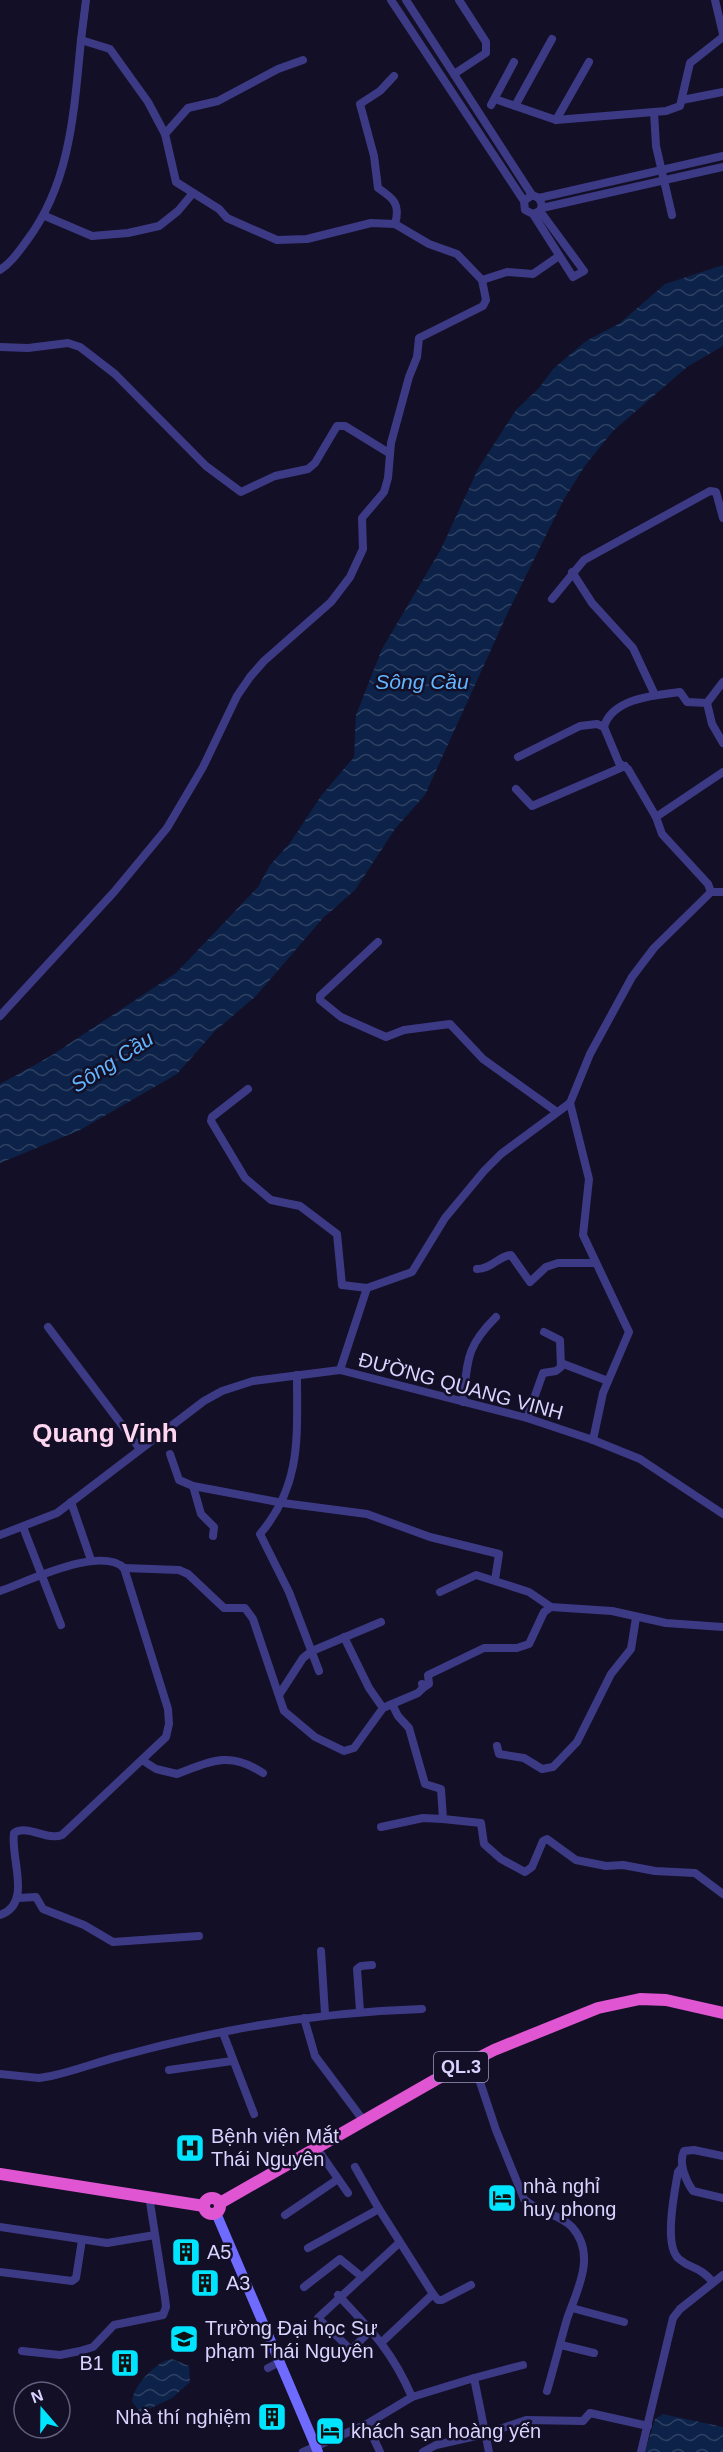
<svg xmlns="http://www.w3.org/2000/svg" width="723" height="2452" viewBox="0 0 723 2452" font-family="Helvetica,sans-serif">
	<style>
		.water { fill: url(#water-waves) }
		.lines { fill: none; stroke-linecap: round; stroke-linejoin: round }
		.minor { stroke: #3d3a85; stroke-width: 8 }
		.secondary { stroke: #6f6bff; stroke-width: 10 }
		.trunk { stroke: #e055d1; stroke-width: 12 }
		.labels { text-anchor: middle; stroke-width: 5; stroke-linejoin: round; paint-order: stroke }
		.shield { fill: #130f26; stroke: #9e99be; stroke-width: 1.5 }
		.shield-label { font-size: 18px; font-weight: bold; fill: #d9d4ff }
		.street-label { font-size: 20px; fill: #d9d4ff; stroke: #130f26 }
		.poi-label { font-size: 20px; fill: #d9d4ff; stroke: #130f26; text-anchor: start }
		.water-label { font-size: 21px; font-style: italic; fill: #62b6ff; stroke: #130f26 }
		.district-label { font-size: 26px; font-weight: bold; fill: #ffd6f0; stroke: #130f26 }
	</style>
	<defs>
		<pattern id="water-waves" width="16" height="10" patternUnits="userSpaceOnUse" patternTransform="scale(1.5)"><rect width="16" height="10" fill="#0c2248"/><path d="M0 5q4-4 8 0t8 0" fill="none" stroke="#2f4163"/></pattern>
	</defs>
	<rect width="100%" height="100%" fill="#130f26"/>
	<g class="water">
		<polygon points="723,265 723,346 687,367 613,431 584,467 563,501 509,610 425,795 395,829 355,890 323,918 256,996 215,1031 177,1074 80,1130 0,1163 0,1084 49,1057 176,973 258,887 270,865 290,843 321,796 354,757 356,715 382,649 441,549 478,469 516,410 539,388 553,369 586,341 620,323 665,284"/>
		<path d="M172,2359l17,7 1,16 -18,16 -31,15 -9,-11c0,-15 25,-42 40,-43z"/>
		<polygon points="663,2414 723,2427 723,2452 645,2452 655,2419"/>
	</g>
	<g class="lines">
		<g class="minor">
			<polyline points="86,0 81,40 110,49 148,102 165,134 176,182 219,209 227,218 277,240 307,239 371,223 395,224 429,244 457,254 482,280 507,272 533,274 559,256"/>
			<polyline points="391,0 524,201"/>
			<polyline points="406,0 532,195"/>
			<polyline points="715,0 723,34"/>
			<polyline points="454,74 486,53 486,42 459,0"/>
			<path d="M394,76l-14,15 -20,13 14,52 4,32c15,10 23,16 17,36"/>
			<polyline points="495,99 556,120 666,111 680,106 690,63 723,37"/>
			<polyline points="682,100 723,92"/>
			<polyline points="491,105 514,62"/>
			<polyline points="515,106 552,39"/>
			<polyline points="654,112 656,146 672,215"/>
			<polyline points="556,120 589,62"/>
			<polyline points="165,134 188,108 218,101 278,69 303,60"/>
			<polyline points="539,198 723,156"/>
			<polyline points="542,208 723,167"/>
			<polyline points="533,214 540,211 542,205 539,198 532,195 524,201 525,210 533,214 573,277 584,271 540,211"/>
			<polyline points="45,216 92,236 128,233 159,226 178,211 193,193"/>
			<path d="M0,270c12,-8 19,-19 28,-31 43,-58 46,-129 53,-199"/>
			<polyline points="0,347 28,348 68,343 80,347 115,374 206,466 241,492 275,476 308,469 315,463 337,426 345,426 389,453"/>
			<polyline points="572,572 592,603 633,648 655,695"/>
			<polyline points="552,599 584,560 710,491 716,492 723,518"/>
			<polyline points="723,682 707,703 712,724 723,743"/>
			<path d="M707,703l-20,-1 -7,-10c-24,3 -68,6 -76,35l15,36 9,6 28,48 6,17 46,50 3,8"/>
			<polyline points="518,757 580,726 597,724 604,727"/>
			<polyline points="516,789 532,806 625,766"/>
			<polyline points="656,817 723,772"/>
			<polyline points="378,942 320,996 320,1000 341,1017 386,1037 404,1030 450,1024 483,1059 557,1112"/>
			<polyline points="0,1016 114,892 167,828 203,767 237,696 250,677 264,661 331,602 350,577 363,549 362,518 384,492 388,478 391,443 409,377 417,357 419,338 483,306 486,300 482,280"/>
			<polyline points="248,1089 212,1117 211,1121 245,1178 271,1200 300,1206 337,1234 342,1285 367,1288"/>
			<path d="M477,1269c15,0 21,-13 34,-14l19,27 16,-15 12,-4h37"/>
			<polyline points="48,1327 140,1449"/>
			<polyline points="561,1363 608,1381"/>
			<polyline points="340,1370 367,1288 412,1272 445,1218 484,1171 501,1154 570,1103"/>
			<path d="M297,1375c0,61 5,110 -37,159l29,58 30,79"/>
			<path d="M463,1402c5,-42 2,-54 33,-85"/>
			<polyline points="527,1418 543,1373 556,1371 561,1367 560,1340 544,1332"/>
			<polyline points="593,1440 603,1393 629,1332 583,1235 589,1179 570,1103 590,1054 632,977 654,948 711,892 723,892"/>
			<polyline points="170,1454 179,1480 193,1486 201,1514 214,1527 213,1536"/>
			<polyline points="193,1486 283,1503 367,1514 430,1537 499,1554 495,1580"/>
			<polyline points="71,1502 91,1560"/>
			<polyline points="23,1527 61,1625"/>
			<polyline points="0,1535 57,1513 204,1401 222,1391 253,1381 340,1370 527,1418 593,1440 640,1459 723,1514"/>
			<polyline points="124,1568 179,1570 188,1574 224,1608 245,1608 253,1619 284,1711 315,1737 344,1751 354,1748 383,1708 392,1704 398,1716 409,1728 425,1784 441,1789 443,1819 423,1818 381,1827"/>
			<path d="M0,1591c27,-9 100,-46 124,-23l44,141 1,15 -3,13 -104,98c-15,6 -34,-11 -48,-2 -4,25 19,71 -14,82"/>
			<polyline points="440,1592 476,1575 529,1592 551,1607 612,1611 666,1623 723,1627"/>
			<polyline points="344,1637 369,1688 383,1708"/>
			<polyline points="423,1688 429,1684 428,1675 484,1648 517,1648 529,1644 544,1612 551,1607"/>
			<polyline points="279,1695 303,1658 312,1651 381,1622"/>
			<polyline points="392,1704 418,1693 423,1688 422,1684"/>
			<polyline points="497,1746 499,1754 524,1758 542,1769 553,1767 577,1742 611,1674 631,1649 636,1618"/>
			<path d="M142,1760l14,9 21,5c35,-13 52,-23 86,-1"/>
			<polyline points="443,1819 481,1823 484,1844 501,1859 525,1872 532,1867 543,1841 547,1839 576,1860 606,1866 623,1865 655,1871 695,1873 723,1894"/>
			<polyline points="18,1898 36,1897 43,1909 84,1925 113,1942 199,1936"/>
			<polyline points="321,1951 325,2014"/>
			<polyline points="360,2011 357,1969 361,1966 372,1965"/>
			<polyline points="304,2018 315,2056 363,2120"/>
			<polyline points="223,2033 254,2114"/>
			<path d="M473,2061l23,69 28,69c12,13 35,14 48,28 25,28 5,63 -5,92 -7,24 -13,48 -20,72"/>
			<polyline points="169,2070 232,2061"/>
			<path d="M0,2074l39,4 12,-2c24,-5 46,-14 70,-20 98,-27 199,-44 301,-47"/>
			<polyline points="316,2147 348,2193"/>
			<path d="M723,2156l-29,-6 -10,1c-6,12 2,30 9,40l30,7"/>
			<polyline points="355,2167 379,2209"/>
			<path d="M682,2167l-4,5c-3,18 -15,74 1,87 13,11 19,6 34,23"/>
			<polyline points="285,2215 338,2179"/>
			<polyline points="0,2227 107,2243 155,2235"/>
			<polyline points="308,2248 379,2209 433,2294"/>
			<polyline points="0,2272 72,2281 76,2278 82,2240"/>
			<polyline points="304,2287 340,2259 362,2277"/>
			<path d="M338,2295c34,36 54,56 74,102"/>
			<polyline points="572,2308 624,2322"/>
			<polyline points="371,2330 353,2348 349,2348 318,2318 399,2243"/>
			<polyline points="382,2342 433,2294 438,2300 442,2300 471,2285"/>
			<polyline points="561,2345 594,2353"/>
			<polyline points="22,2351 60,2355 80,2351 93,2347 114,2325 163,2315 166,2307 165,2298 149,2196"/>
			<polyline points="268,2368 280,2362"/>
			<polyline points="474,2378 523,2365"/>
			<polyline points="367,2424 380,2452"/>
			<polyline points="303,2452 367,2424 412,2397 474,2378 489,2452"/>
			<polyline points="423,2452 436,2445 485,2434 526,2420 583,2421 590,2413 648,2426"/>
			<polyline points="641,2452 673,2318 680,2309 723,2275"/>
		</g>
		<polyline class="secondary" points="216,2213 318,2452"/>
		<g class="trunk">
			<polyline points="0,2174 204,2206"/>
			<circle cx="212" cy="2206" r="8"/>
			<polyline points="220,2203 435,2080 494,2050 598,2008 640,1999 666,2000 723,2013"/>
		</g>
	</g>
	<defs>
		<g id="hospital-square" transform="scale(1.5)"><rect x="-9" y="-9" width="18" height="18" rx="4" fill="#00e5ff" stroke="#130f26"/><path d="M-5-5h3v3.5h4V-5h3V5h-3V1.5h-4V5h-3Z" fill="#111"/></g>
		<g id="hotel-square" transform="scale(1.5)"><rect x="-9" y="-9" width="18" height="18" rx="4" fill="#00e5ff" stroke="#130f26"/><path d="M-6-4.5h1.5V1H6V5H4.5V3h-9V5H-6ZM-4 0a1.8 1.8 0 1 1 3.6 0ZM.5 0V-2.5h3Q6-2.5 6 0Z" fill="#111"/></g>
		<g id="building-square" transform="scale(1.5)"><rect x="-9" y="-9" width="18" height="18" rx="4" fill="#00e5ff" stroke="#130f26"/><path d="M-4-6H4V6H1V3H-1V6H-4ZM-2.5-4.3h1.7v1.8h-1.7ZM.8-4.3h1.7v1.8H.8ZM-2.5-1h1.7V.8h-1.7ZM.8-1h1.7V.8H.8Z" fill="#111"/></g>
		<g id="university-square" transform="scale(1.5)"><rect x="-9" y="-9" width="18" height="18" rx="4" fill="#00e5ff" stroke="#130f26"/><path d="M0-5L7-2L0 1L-7-2ZM-4 1L0 2.5L4 1V4Q0 6-4 4Z" fill="#111"/></g>
	</defs>
	<g fill-rule="evenodd">
		<use href="#hospital-square" x="190" y="2148"/>
		<use href="#hotel-square" x="502" y="2198"/>
		<use href="#building-square" x="186" y="2252"/>
		<use href="#building-square" x="205" y="2283"/>
		<use href="#university-square" x="184" y="2339"/>
		<use href="#building-square" x="125" y="2363"/>
		<use href="#building-square" x="272" y="2417"/>
		<use href="#hotel-square" x="330" y="2431"/>
	</g>
	<g class="labels">
		<rect class="shield" x="434" y="2052" width="54" height="30" rx="4.5"/>
		<g class="shield-label">
			<text x="461" y="2073">QL.3</text>
		</g>
		<g class="street-label">
			<text transform="translate(461 1386) rotate(15)" y="7">ĐƯỜNG QUANG VINH</text>
		</g>
		<g class="poi-label">
			<text x="211" y="2143">Bệnh viện Mắt<tspan x="211" dy="23">Thái Nguyên</tspan></text>
			<text x="523" y="2193">nhà nghỉ<tspan x="523" dy="23">huy phong</tspan></text>
			<text x="207" y="2259">A5</text>
			<text x="226" y="2290">A3</text>
			<text x="205" y="2335">Trường Đại học Sư<tspan x="205" dy="23">phạm Thái Nguyên</tspan></text>
			<text x="104" y="2370" text-anchor="end">B1</text>
			<text x="251" y="2424" text-anchor="end">Nhà thí nghiệm</text>
			<text x="351" y="2438">khách sạn hoàng yến</text>
		</g>
		<g class="water-label">
			<text x="422" y="689">Sông Cầu</text>
			<text transform="translate(112 1062) rotate(-33)" y="7">Sông Cầu</text>
		</g>
		<g class="district-label">
			<text x="105" y="1442">Quang Vinh</text>
		</g>
	</g>
	<g transform="translate(42 2410) rotate(340)"><circle r="28" fill="#130f26" stroke="#625e7d" stroke-width="1.5"/>
	<path d="M0-4.5L10 22L0 15L-10 22Z" fill="#00e5ff"/>
	<text y="-9" font-size="16" font-weight="bold" text-anchor="middle" fill="#d9d4ff">N</text>
	</g>
</svg>
